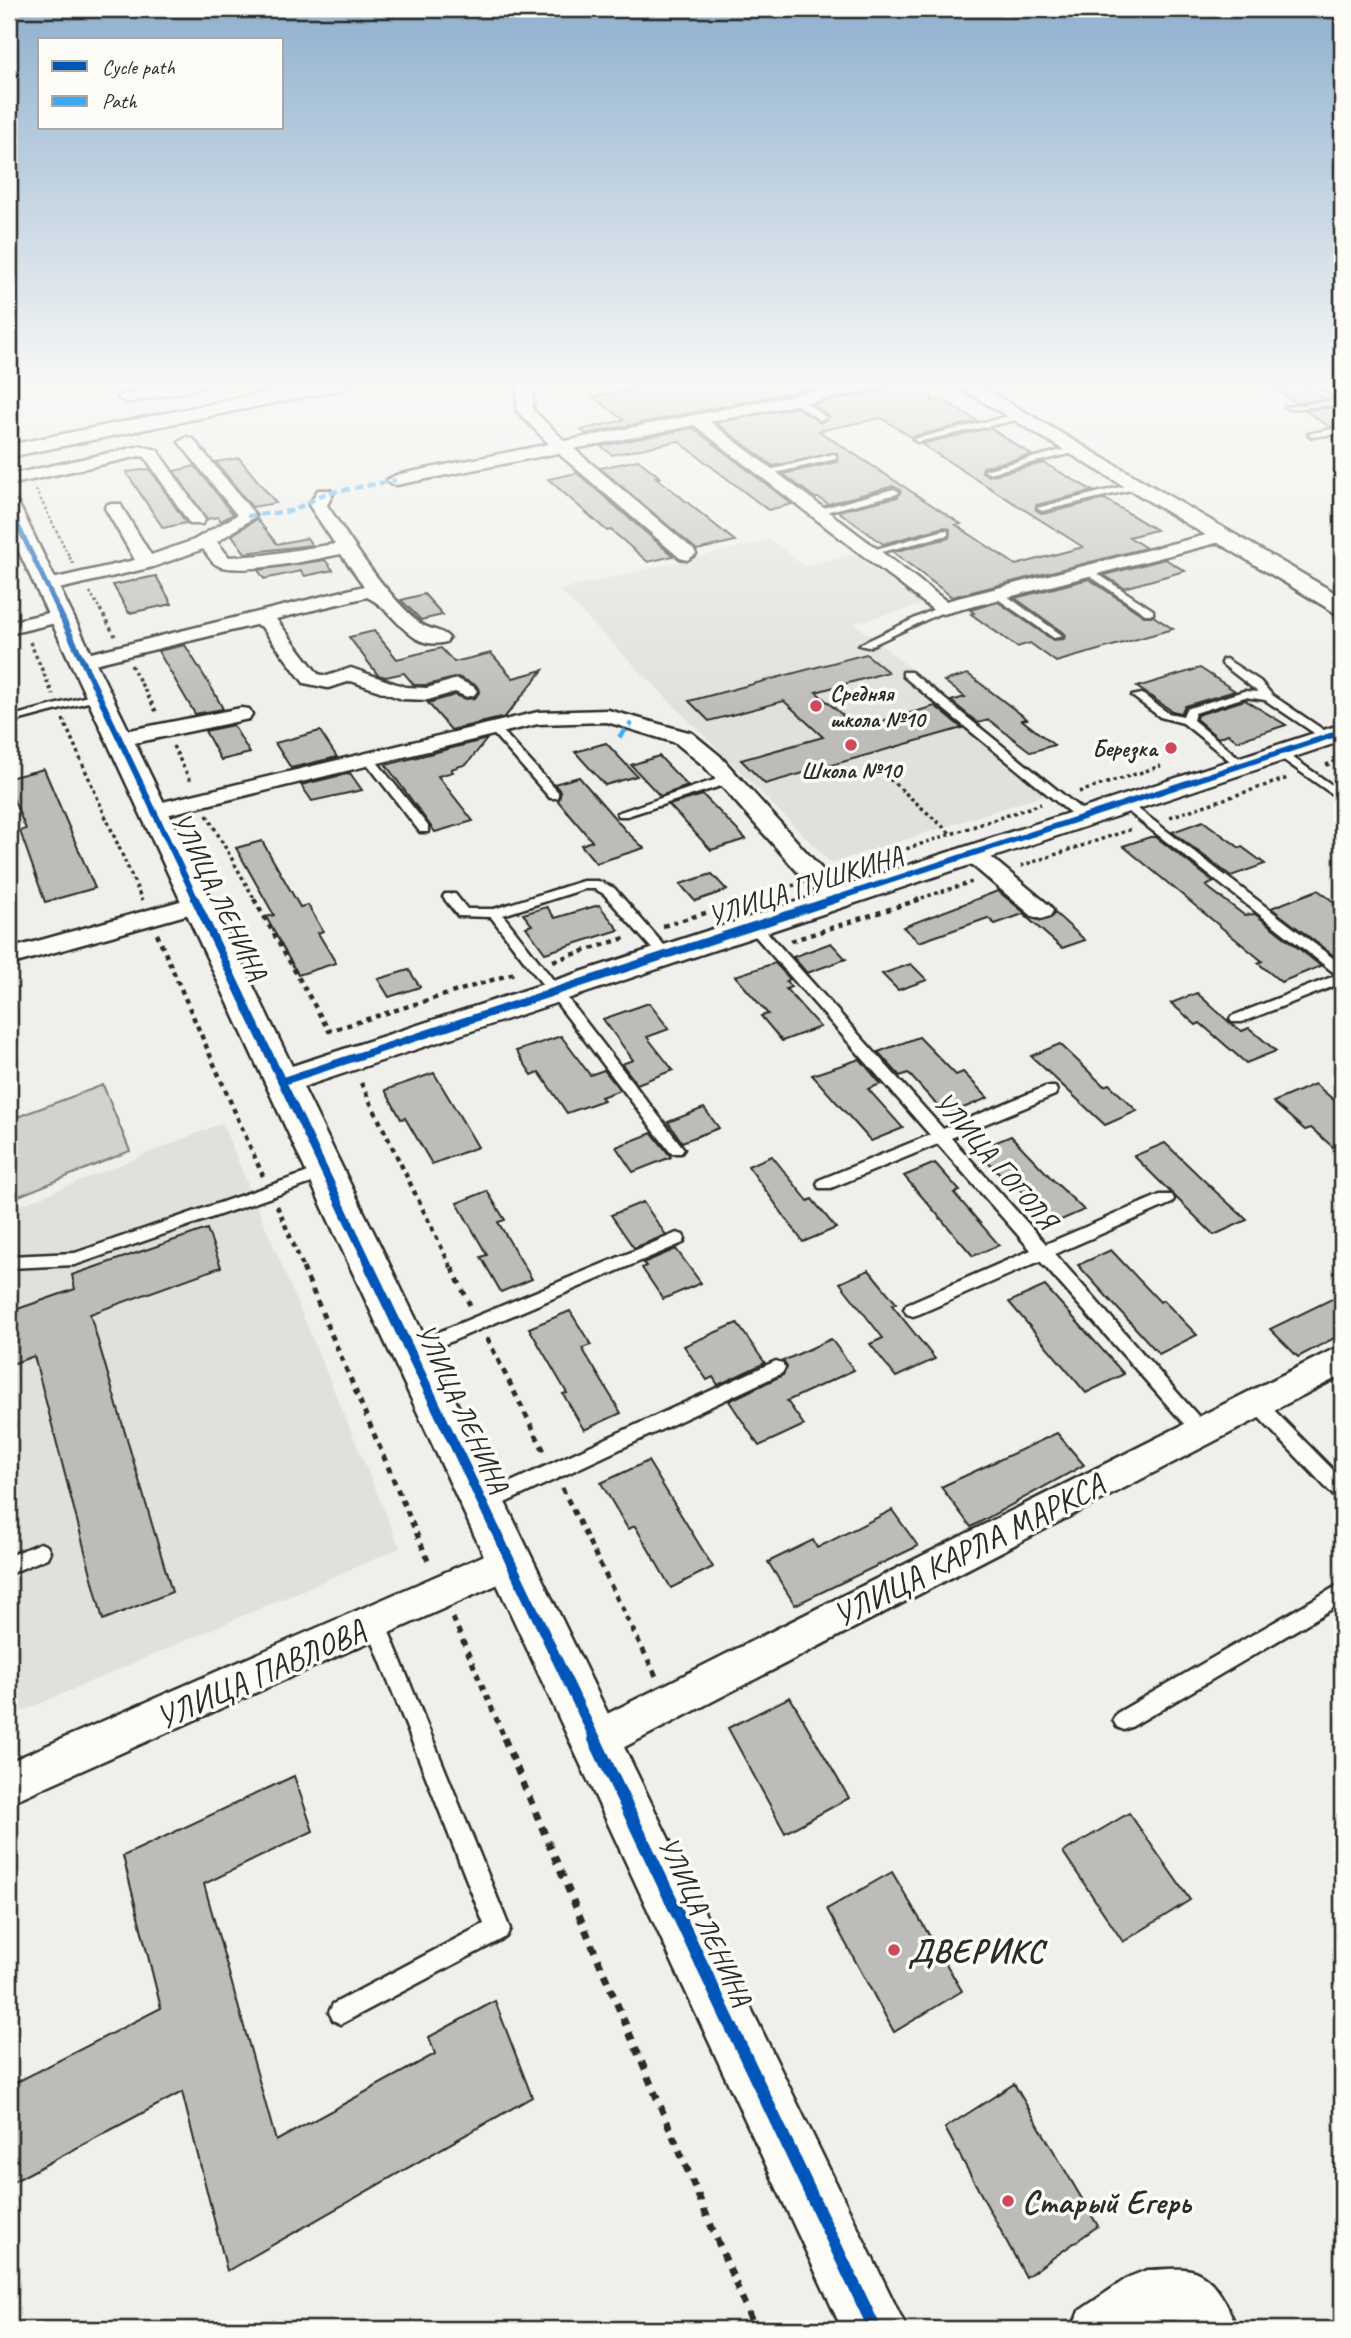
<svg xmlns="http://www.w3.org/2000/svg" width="1351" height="2338" viewBox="0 0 1351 2338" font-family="Caveat,sans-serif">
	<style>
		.built { fill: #e1e0dc }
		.green { fill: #d3d2cf; stroke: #7f7e7d; stroke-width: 2 }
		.building { fill: #bdbcb8; stroke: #2b2b2b; stroke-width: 2 }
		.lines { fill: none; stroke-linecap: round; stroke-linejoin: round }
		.service-casing { stroke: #2b2b2b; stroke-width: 5 }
		.minor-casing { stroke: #2b2b2b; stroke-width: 5 }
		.tertiary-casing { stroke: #2b2b2b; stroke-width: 5 }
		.path-far4 { stroke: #2b2b2b; stroke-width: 2.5; stroke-dasharray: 2.5 2.5; stroke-linecap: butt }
		.path-far3 { stroke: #2b2b2b; stroke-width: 3.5; stroke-dasharray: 3.5 3.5; stroke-linecap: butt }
		.path-far2 { stroke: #2b2b2b; stroke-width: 4.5; stroke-dasharray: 5 5; stroke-linecap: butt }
		.path-far1 { stroke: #2b2b2b; stroke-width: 5; stroke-dasharray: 6 6; stroke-linecap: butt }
		.path { stroke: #2b2b2b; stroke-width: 7; stroke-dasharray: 8 8; stroke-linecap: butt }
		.service { fill: #fdfcf7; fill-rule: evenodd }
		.minor { fill: #fdfcf7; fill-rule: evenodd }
		.tertiary { fill: #fdfcf7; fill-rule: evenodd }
		.quiet-far1 { stroke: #3fa9f5; stroke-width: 4.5; stroke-dasharray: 8 4.5; stroke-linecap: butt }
		.quiet { stroke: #3fa9f5; stroke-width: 5; stroke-dasharray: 10 5; stroke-linecap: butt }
		.cycleway-far4-casing { stroke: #fdfcf7; stroke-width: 8 }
		.cycleway-far3-casing { stroke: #fdfcf7; stroke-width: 10 }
		.cycleway-far2-casing { stroke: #fdfcf7; stroke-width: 12 }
		.cycleway-far1-casing { stroke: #fdfcf7; stroke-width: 15 }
		.cycleway-casing { stroke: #fdfcf7; stroke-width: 18 }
		.cycleway-far4 { stroke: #0057b8; stroke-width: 5 }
		.cycleway-far3 { stroke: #0057b8; stroke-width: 6 }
		.cycleway-far2 { stroke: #0057b8; stroke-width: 8 }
		.cycleway-far1 { stroke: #0057b8; stroke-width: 10 }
		.cycleway { stroke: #0057b8; stroke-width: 13 }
		.poi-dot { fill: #d1495b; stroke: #fdfcf7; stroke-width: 2.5 }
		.labels { text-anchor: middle; stroke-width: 7; stroke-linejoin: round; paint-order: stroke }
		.far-poi-label { font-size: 23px; font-weight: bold; fill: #2b2b2b; stroke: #fdfcf7; text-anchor: start }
		.street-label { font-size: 28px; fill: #2b2b2b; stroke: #fdfcf7 }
		.near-street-label { font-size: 33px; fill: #2b2b2b; stroke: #fdfcf7 }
		.near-poi-label { font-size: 33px; font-weight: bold; fill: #2b2b2b; stroke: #fdfcf7; text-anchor: start }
	</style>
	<rect width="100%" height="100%" fill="#f0efeb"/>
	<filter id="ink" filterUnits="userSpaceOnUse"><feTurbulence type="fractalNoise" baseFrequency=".0143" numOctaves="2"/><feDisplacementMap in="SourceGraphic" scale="14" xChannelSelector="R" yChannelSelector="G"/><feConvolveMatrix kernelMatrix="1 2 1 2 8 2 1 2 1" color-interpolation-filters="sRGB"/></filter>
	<g filter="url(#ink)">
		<g class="built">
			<polygon points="770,540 804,566 854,554 922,605 854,623 1061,790 831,863 559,590"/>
			<polygon points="222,1123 400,1548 9,1717 9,1210"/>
		</g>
		<polygon class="green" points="103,1085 130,1151 9,1200 9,1120"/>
		<g class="building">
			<polygon points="660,383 839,383 586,434 581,430 624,420 593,397"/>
			<polygon points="890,383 930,383 932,401 941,399 978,421 911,437 881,418 819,431 961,524 956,525 1016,565 1083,547 921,444 990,428 1032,455 983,467 982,472 989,476 1044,463 1093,491 1036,505 1036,510 1043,514 1105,499 1156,530 1129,537 1146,548 952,597 893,552 949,538 950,529 944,527 883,544 838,511 898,497 900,490 893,486 828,504 819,498 815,498 783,474 837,462 837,453 773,466 716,423 796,407 821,423 830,417 812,404 881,391"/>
			<polygon points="1304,385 1326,399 1296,403 1274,388"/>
			<polygon points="1337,407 1342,411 1342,425 1329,427 1305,410"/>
			<polygon points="693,428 792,504 768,510 678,441 612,455 601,446"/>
			<polygon points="239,458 276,503 252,507 216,462"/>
			<polygon points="638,460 660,477 656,477 735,541 697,550 600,468"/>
			<polygon points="195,466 233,514 221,521 218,517 207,519 174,471"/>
			<polygon points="149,469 154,475 186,523 163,528 126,472"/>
			<polygon points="577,473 673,556 648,562 611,530 607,531 548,479"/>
			<polygon points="257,519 277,544 307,538 312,545 245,553 232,535"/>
			<polygon points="1165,559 1185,571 1124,588 1104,575"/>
			<polygon points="325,560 333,570 305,576 301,571 264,579 258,570"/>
			<polygon points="156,576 172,604 129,613 113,585"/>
			<polygon points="1089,579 1144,616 1153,616 1173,629 1056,662 1030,643 1017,647 971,614 974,613 970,610 998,602 1053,640 1064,639 1065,634 1015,598"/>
			<polygon points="424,594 443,615 421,620 401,600"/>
			<polygon points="374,631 397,659 441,648 454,662 491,653 513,678 543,670 505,717 451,730 428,703 455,695 466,699 475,698 480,691 476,685 458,677 427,685 414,685 404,673 386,677 378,675 349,637"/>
			<polygon points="185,645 214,692 223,709 195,714 158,651"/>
			<polygon points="866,654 888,672 816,692 857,728 935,706 962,728 765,784 741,760 823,737 784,701 709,721 689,701"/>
			<polygon points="1200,668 1235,691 1185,706 1181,713 1172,711 1137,687"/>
			<polygon points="968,674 1027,719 1022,720 1054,745 1031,752 989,720 978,723 951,701 965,697 944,681"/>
			<polygon points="1245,700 1286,725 1237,741 1228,734 1218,738 1196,719 1197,715"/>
			<polygon points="233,725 250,753 221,760 205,731"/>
			<polygon points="320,731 337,757 291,768 275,743"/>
			<polygon points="487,739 467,764 451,769 453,772 438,776 473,821 435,832 386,765"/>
			<polygon points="606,743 637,776 605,785 575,752"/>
			<polygon points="659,756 688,786 660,796 631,765"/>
			<polygon points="44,769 95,888 45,902 20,831 26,829 9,789 9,778"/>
			<polygon points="350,773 362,790 312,801 301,785"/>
			<polygon points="579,777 626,831 644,848 596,863 581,845 592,841 558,801 561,792 554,784"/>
			<polygon points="703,795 746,839 711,850 669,805"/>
			<polygon points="1203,821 1240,848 1242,847 1265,864 1231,876 1172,832"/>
			<polygon points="1150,837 1156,837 1214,882 1206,886 1244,915 1255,914 1321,966 1281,982 1258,963 1262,961 1123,846"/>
			<polygon points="262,841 300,907 308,905 323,931 318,933 336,963 298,975 266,917 274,915 236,848"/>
			<polygon points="712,874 727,890 695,901 680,884"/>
			<polygon points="1318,890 1342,908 1342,957 1338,959 1271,908"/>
			<polygon points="998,891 1031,918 1042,921 1051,918 1055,913 1085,940 1062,948 1023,914 995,924 988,918 919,942 903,927"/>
			<polygon points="599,905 619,930 545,953 526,927 532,925 523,914 547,907 555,918"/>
			<polygon points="831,943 846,959 807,973 793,957"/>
			<polygon points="775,963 790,979 786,981 791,987 786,989 820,1027 782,1041 761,1016 768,1014 735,976"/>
			<polygon points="911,964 927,980 898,990 882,974"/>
			<polygon points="409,970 420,987 389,997 378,979"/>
			<polygon points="1197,993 1230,1023 1242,1031 1249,1028 1276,1051 1246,1063 1200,1023 1196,1025 1171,1003"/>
			<polygon points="649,1003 669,1029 647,1037 673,1070 637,1084 622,1064 633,1060 603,1019"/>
			<polygon points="561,1036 590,1075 604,1070 620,1090 601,1097 604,1100 567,1113 539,1072 532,1075 516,1051"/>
			<polygon points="919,1037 956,1075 963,1072 988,1098 946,1115 908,1073 900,1076 878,1052"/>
			<polygon points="1060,1044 1104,1086 1109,1084 1137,1111 1105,1125 1031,1056"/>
			<polygon points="860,1059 881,1084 868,1089 903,1128 871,1141 812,1075"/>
			<polygon points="434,1073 478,1147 432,1164 405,1118 401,1119 385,1090"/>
			<polygon points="1315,1084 1342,1107 1342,1155 1311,1128 1305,1130 1273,1102"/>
			<polygon points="704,1108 719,1128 682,1142 668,1122"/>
			<polygon points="652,1133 671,1157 633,1172 616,1147"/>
			<polygon points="1011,1136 1054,1181 1084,1210 1052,1224 1004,1172 1000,1174 977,1150"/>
			<polygon points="1165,1143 1215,1191 1247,1220 1214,1235 1134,1156"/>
			<polygon points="772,1156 808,1201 812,1199 836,1228 803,1242 748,1166"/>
			<polygon points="935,1163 960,1191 954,1193 999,1245 973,1256 904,1176"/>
			<polygon points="487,1191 505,1220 498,1222 532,1279 501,1292 481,1257 487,1255 457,1203"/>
			<polygon points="643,1202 666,1235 634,1248 611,1215"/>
			<polygon points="207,1229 221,1267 90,1314 172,1592 103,1620 34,1356 9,1365 9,1312 75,1289 72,1275"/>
			<polygon points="676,1249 701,1283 663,1299 642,1268 646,1266 643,1263"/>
			<polygon points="1111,1250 1160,1302 1163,1300 1197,1335 1159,1354 1078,1265"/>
			<polygon points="869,1270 896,1303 892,1305 935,1359 896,1377 870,1344 883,1338 840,1283"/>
			<polygon points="1045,1286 1124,1374 1086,1393 1009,1302"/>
			<polygon points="1342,1294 1342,1334 1298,1357 1270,1329"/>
			<polygon points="570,1311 591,1345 582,1348 621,1413 584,1430 563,1394 567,1393 529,1328"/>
			<polygon points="737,1323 765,1363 718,1385 713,1377 707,1380 684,1346"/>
			<polygon points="831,1339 854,1370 787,1401 804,1425 759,1446 729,1401 783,1375 787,1367 783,1361"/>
			<polygon points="1057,1433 1084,1465 971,1527 941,1487"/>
			<polygon points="648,1461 713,1567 671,1588 635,1526 628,1529 601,1483"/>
			<polygon points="892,1510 918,1546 795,1605 768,1562 813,1540 817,1548"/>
			<polygon points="790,1697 849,1798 785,1833 728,1728"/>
			<polygon points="294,1776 313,1831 204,1884 276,2141 435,2054 429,2037 495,2001 532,2097 227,2271 182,2092 9,2184 9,2086 161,2008 123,1856"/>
			<polygon points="1129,1813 1190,1900 1123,1942 1063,1852"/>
			<polygon points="892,1872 962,1991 894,2032 827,1909"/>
			<polygon points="1014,2084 1098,2226 1026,2277 945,2128"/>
		</g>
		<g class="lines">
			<g class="service-casing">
				<g id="service">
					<polygon points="1238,383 1223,386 1219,384 1219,383"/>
					<polygon points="793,398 799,398 827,418 820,420 793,402"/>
					<polygon points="1342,400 1342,404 1289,409 1285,407"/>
					<polygon points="1018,414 1022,417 1021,419 917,442 913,439"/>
					<polygon points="1342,427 1342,433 1312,437 1308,434"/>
					<polygon points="1075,447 1078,448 1078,452 988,473 984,470"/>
					<polygon points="833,454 836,455 836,459 766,475 762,472"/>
					<polygon points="1136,483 1141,486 1139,488 1042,511 1037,508"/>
					<polygon points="894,489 899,492 897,494 817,514 812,511"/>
					<polygon points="945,530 948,531 948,535 870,555 865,552"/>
					<polygon points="1087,567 1153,610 1153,614 1145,614 1084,572 1082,570"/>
					<polygon points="992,591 1000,591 1063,636 1054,638 992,595"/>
					<polygon points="943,605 948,608 947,610 868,647 859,645"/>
					<polygon points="1226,659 1260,681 1272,695 1331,735 1331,739 1323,739 1265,700 1245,697 1195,713 1193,720 1244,762 1244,768 1240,769 1183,723 1160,717 1132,696 1142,694 1168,713 1183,716 1186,709 1244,691 1258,692 1222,664 1222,660"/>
					<polygon points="903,672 911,672 1087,814 1087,820 1079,820 903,676"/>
					<polygon points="99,693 105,696 103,698 9,723 9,717"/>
					<polygon points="494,725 498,726 558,792 558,798 550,798 490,730 488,728"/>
					<polygon points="1279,748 1342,792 1342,801 1275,754 1273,752"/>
					<polygon points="369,755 373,757 428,826 428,832 420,832 365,761 365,757"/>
					<polygon points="726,776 732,780 730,783 627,816 619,816 617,813"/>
					<polygon points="1125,799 1342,965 1342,983 1242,1022 1232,1022 1230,1019 1232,1016 1337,975 1121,806 1119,803"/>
					<polygon points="583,881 598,881 614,888 670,952 672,955 670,958 660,958 604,894 595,889 584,889 503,915 681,1145 684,1149 681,1153 671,1153 491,917 458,916 443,897 445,894 455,894 467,909 494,909"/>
					<polygon points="754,922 759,923 943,1129 1045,1087 1055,1087 1057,1091 1055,1095 951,1138 1046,1244 1160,1195 1172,1195 1174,1199 1172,1203 1055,1254 1206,1425 1209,1430 1206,1435 1200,1438 1194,1435 1040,1261 919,1314 913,1316 907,1314 904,1309 907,1304 1031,1250 938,1144 831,1188 819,1188 817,1184 819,1180 930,1135 749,929 747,926"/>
					<polygon points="326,1166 332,1168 334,1172 332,1176 75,1265 9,1268 9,1256 75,1253"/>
					<polygon points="677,1233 683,1235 685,1239 683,1243 417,1356 411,1358 405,1356 402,1351 405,1346"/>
					<polygon points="776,1361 782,1363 785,1368 782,1373 490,1510 483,1512 476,1510 473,1504 476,1498"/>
					<polygon points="1255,1394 1261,1397 1342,1479 1342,1499 1335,1497 1249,1407 1246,1402 1249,1397"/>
					<polygon points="40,1543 47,1546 50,1552 47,1558 9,1574 9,1556"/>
					<polygon points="1342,1583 1342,1603 1131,1727 1124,1730 1117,1727 1113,1720 1117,1713"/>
					<polygon points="375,1613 382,1615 385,1622 510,1929 506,1937 341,2024 333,2020 329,2012 333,2004 484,1924 365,1622 368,1615"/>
				</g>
			</g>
			<g class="minor-casing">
				<g id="minor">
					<polygon points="177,383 209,383 202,388 126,403 118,398 121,395"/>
					<polygon points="520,383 535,383 533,388 533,410 565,441 855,383 887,383 880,388 710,422 946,601 1222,531 1231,536 1228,540 943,614 936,612 694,425 574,449 694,550 696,554 687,560 680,558 558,453 396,485 390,484 387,480 396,475 549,444 517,411 517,388"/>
					<polygon points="1317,383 1335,383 1342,389 1342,401 1337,399"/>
					<path d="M187,437l6,2 63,77 -39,26 12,15 35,-2 71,-11 -26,-39 9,-15h12l3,4 -6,11c27,41 53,82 90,116 9,9 25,8 32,17l-3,4c-38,10 -50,-32 -79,-45l-91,22 42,55 9,2 24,-8 54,19 22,1 30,-9 17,8 3,4 -3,4 -7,2 -12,-5 -27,8 -26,-1 -51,-18 -23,7 -24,-5 -43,-57 -6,-1 -173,42 -7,-2 -3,-4 3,-4 289,-71 -23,-32c-24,5 -104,22 -124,11 -6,-3 -10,-11 -14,-16l-50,18 -107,25 -7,-2 -2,-4 2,-4 96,-22 -30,-52 3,-4h12l31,51 43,-15 43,-25 -58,-73z"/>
					<polygon points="141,446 157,450 205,520 202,524 190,524 145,457 140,456 9,485 9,475"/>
					<polygon points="61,610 68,612 71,616 68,620 9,634 9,622"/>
					<polygon points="241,708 249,709 252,714 249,719 120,746 112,744 109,739 112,734 120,732"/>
					<polygon points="608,710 692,733 720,756 844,894 847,899 844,904 835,907 826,904 704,766 676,743 607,722 538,724 154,818 146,816 142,811 146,806 538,712"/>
					<polygon points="973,847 981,849 1050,906 1053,911 1050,916 1041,919 1032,916 965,859 961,854 965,849"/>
					<polygon points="198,896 207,899 210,904 207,909 9,965 9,949"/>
					<polygon points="1342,1345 1342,1375 609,1755 595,1761 581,1755 575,1741 581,1727"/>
					<polygon points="510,1544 523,1549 528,1561 523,1573 9,1803 9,1762"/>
					<path d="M1147,2270c14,0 31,-3 44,0 25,7 38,38 46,59h-54l-6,-9h-23l-13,9h-69l7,-18 50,-34z"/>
				</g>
			</g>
			<g class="tertiary-casing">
				<g id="tertiary">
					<polygon points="313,383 352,383 343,389 9,457 9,445"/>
					<polygon points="952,383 975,383 1342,597 1342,614 1334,612"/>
					<polygon points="9,501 17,502 20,507 292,1066 1342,724 1342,741 303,1087 907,2329 842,2329 9,530"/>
				</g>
			</g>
			<g class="path-far4">
				<polyline points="36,490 73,564"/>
				<polyline points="90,592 101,611"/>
				<polyline points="9,593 16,608"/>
			</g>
			<g class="path-far3">
				<polyline points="100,609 115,636"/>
				<polyline points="30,642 53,695"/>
				<polyline points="131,665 157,713"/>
				<polyline points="63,719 142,900"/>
				<polyline points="173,746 191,782"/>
				<polyline points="874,765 951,834"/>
				<polyline points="1326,765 1342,760"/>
				<polyline points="1079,792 1161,766"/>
				<polyline points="207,815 255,900"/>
				<polyline points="1170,817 1288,778"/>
				<polyline points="1021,866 1132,829"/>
				<polyline points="840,871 1041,804"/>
				<polyline points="745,900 795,885"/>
				<polyline points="915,900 972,882"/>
			</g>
			<g class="path-far2">
				<polyline points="254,899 329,1031 518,972"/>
				<polyline points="663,926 751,899"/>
				<polyline points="157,934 263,1176"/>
				<polyline points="791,941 921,899"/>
				<polyline points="553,961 628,937"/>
				<polyline points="361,1083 452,1269"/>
				<polyline points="277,1206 304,1269"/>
			</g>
			<g class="path-far1">
				<polyline points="303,1268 430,1565"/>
				<polyline points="452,1268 470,1305"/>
				<polyline points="487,1338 546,1455"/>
				<polyline points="562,1488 657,1678"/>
				<polyline points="453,1618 505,1739"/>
			</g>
			<polyline class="path" points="504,1738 755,2329"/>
			<use href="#service" class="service"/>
			<use href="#minor" class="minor"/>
			<use href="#tertiary" class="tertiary"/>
			<polyline class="quiet-far1" points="247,516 292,511 324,494 396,480"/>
			<polyline class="quiet" points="619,737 632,723"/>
			<g class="cycleway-far4-casing">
				<polyline id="cycleway-far4" points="9,507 59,611"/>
			</g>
			<g class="cycleway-far3-casing">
				<g id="cycleway-far3">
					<polyline points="58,609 196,900"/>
					<polyline points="831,900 1342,732"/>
				</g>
			</g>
			<g class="cycleway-far2-casing">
				<g id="cycleway-far2">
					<polyline points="195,899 371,1269"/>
					<polyline points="283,1081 836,899"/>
				</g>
			</g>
			<g class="cycleway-far1-casing">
				<polyline id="cycleway-far1" points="370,1268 595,1739"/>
			</g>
			<g class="cycleway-casing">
				<polyline id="cycleway" points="594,1738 875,2329"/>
			</g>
			<use href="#cycleway-far4" class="cycleway-far4"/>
			<use href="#cycleway-far3" class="cycleway-far3"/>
			<use href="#cycleway-far2" class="cycleway-far2"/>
			<use href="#cycleway-far1" class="cycleway-far1"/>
			<use href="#cycleway" class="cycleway"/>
		</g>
	</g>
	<linearGradient id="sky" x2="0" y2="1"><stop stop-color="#8fb0ce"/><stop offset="0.54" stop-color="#f8f8f6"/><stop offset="1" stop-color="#f8f8f6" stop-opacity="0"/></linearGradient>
	<rect width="1351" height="711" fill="url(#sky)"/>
	<g class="poi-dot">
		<circle cx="816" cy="706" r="7"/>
		<circle cx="851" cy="745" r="7"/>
		<circle cx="1171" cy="748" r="7"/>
		<circle cx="894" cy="1950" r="7"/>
		<circle cx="1008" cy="2201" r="7"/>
	</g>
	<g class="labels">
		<g class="far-poi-label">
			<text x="830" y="701">Средняя<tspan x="830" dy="26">школа №10</tspan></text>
			<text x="1157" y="756" text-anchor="end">Березка</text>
			<text x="851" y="778" text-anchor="middle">Школа №10</text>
		</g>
		<g class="street-label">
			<text transform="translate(805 885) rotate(-18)" y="10">УЛИЦА ПУШКИНА</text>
			<text transform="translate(220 896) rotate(64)" y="10">УЛИЦА ЛЕНИНА</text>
			<text transform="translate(996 1160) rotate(49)" y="10">УЛИЦА ГОГОЛЯ</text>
			<text transform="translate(463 1408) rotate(65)" y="10">УЛИЦА ЛЕНИНА</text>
			<text transform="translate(706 1921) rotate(65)" y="10">УЛИЦА ЛЕНИНА</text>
		</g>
		<g class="near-street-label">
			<text transform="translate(968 1549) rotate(-27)" y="12">УЛИЦА КАРЛА МАРКСА</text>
			<text transform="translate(260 1673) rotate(-24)" y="12">УЛИЦА ПАВЛОВА</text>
		</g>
		<g class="near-poi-label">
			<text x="908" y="1962">ДВЕРИКС</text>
			<text x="1022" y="2213">Старый Егерь</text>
		</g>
	</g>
	<rect width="1351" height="2338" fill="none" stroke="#fdfcf7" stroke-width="35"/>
	<rect x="18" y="18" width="1316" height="2303" fill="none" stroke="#2b2b2b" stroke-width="2.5" filter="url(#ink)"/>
	<rect x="38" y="38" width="245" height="91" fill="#fdfcf7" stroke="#a9a8a5" stroke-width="2"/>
	<rect x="52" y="61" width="35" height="10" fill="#0057b8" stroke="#a9a8a5" stroke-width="2"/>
	<text x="102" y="74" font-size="21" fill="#2b2b2b">Cycle path</text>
	<rect x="52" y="96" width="35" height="10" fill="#3fa9f5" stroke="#a9a8a5" stroke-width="2"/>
	<text x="102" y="108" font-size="21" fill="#2b2b2b">Path</text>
</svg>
